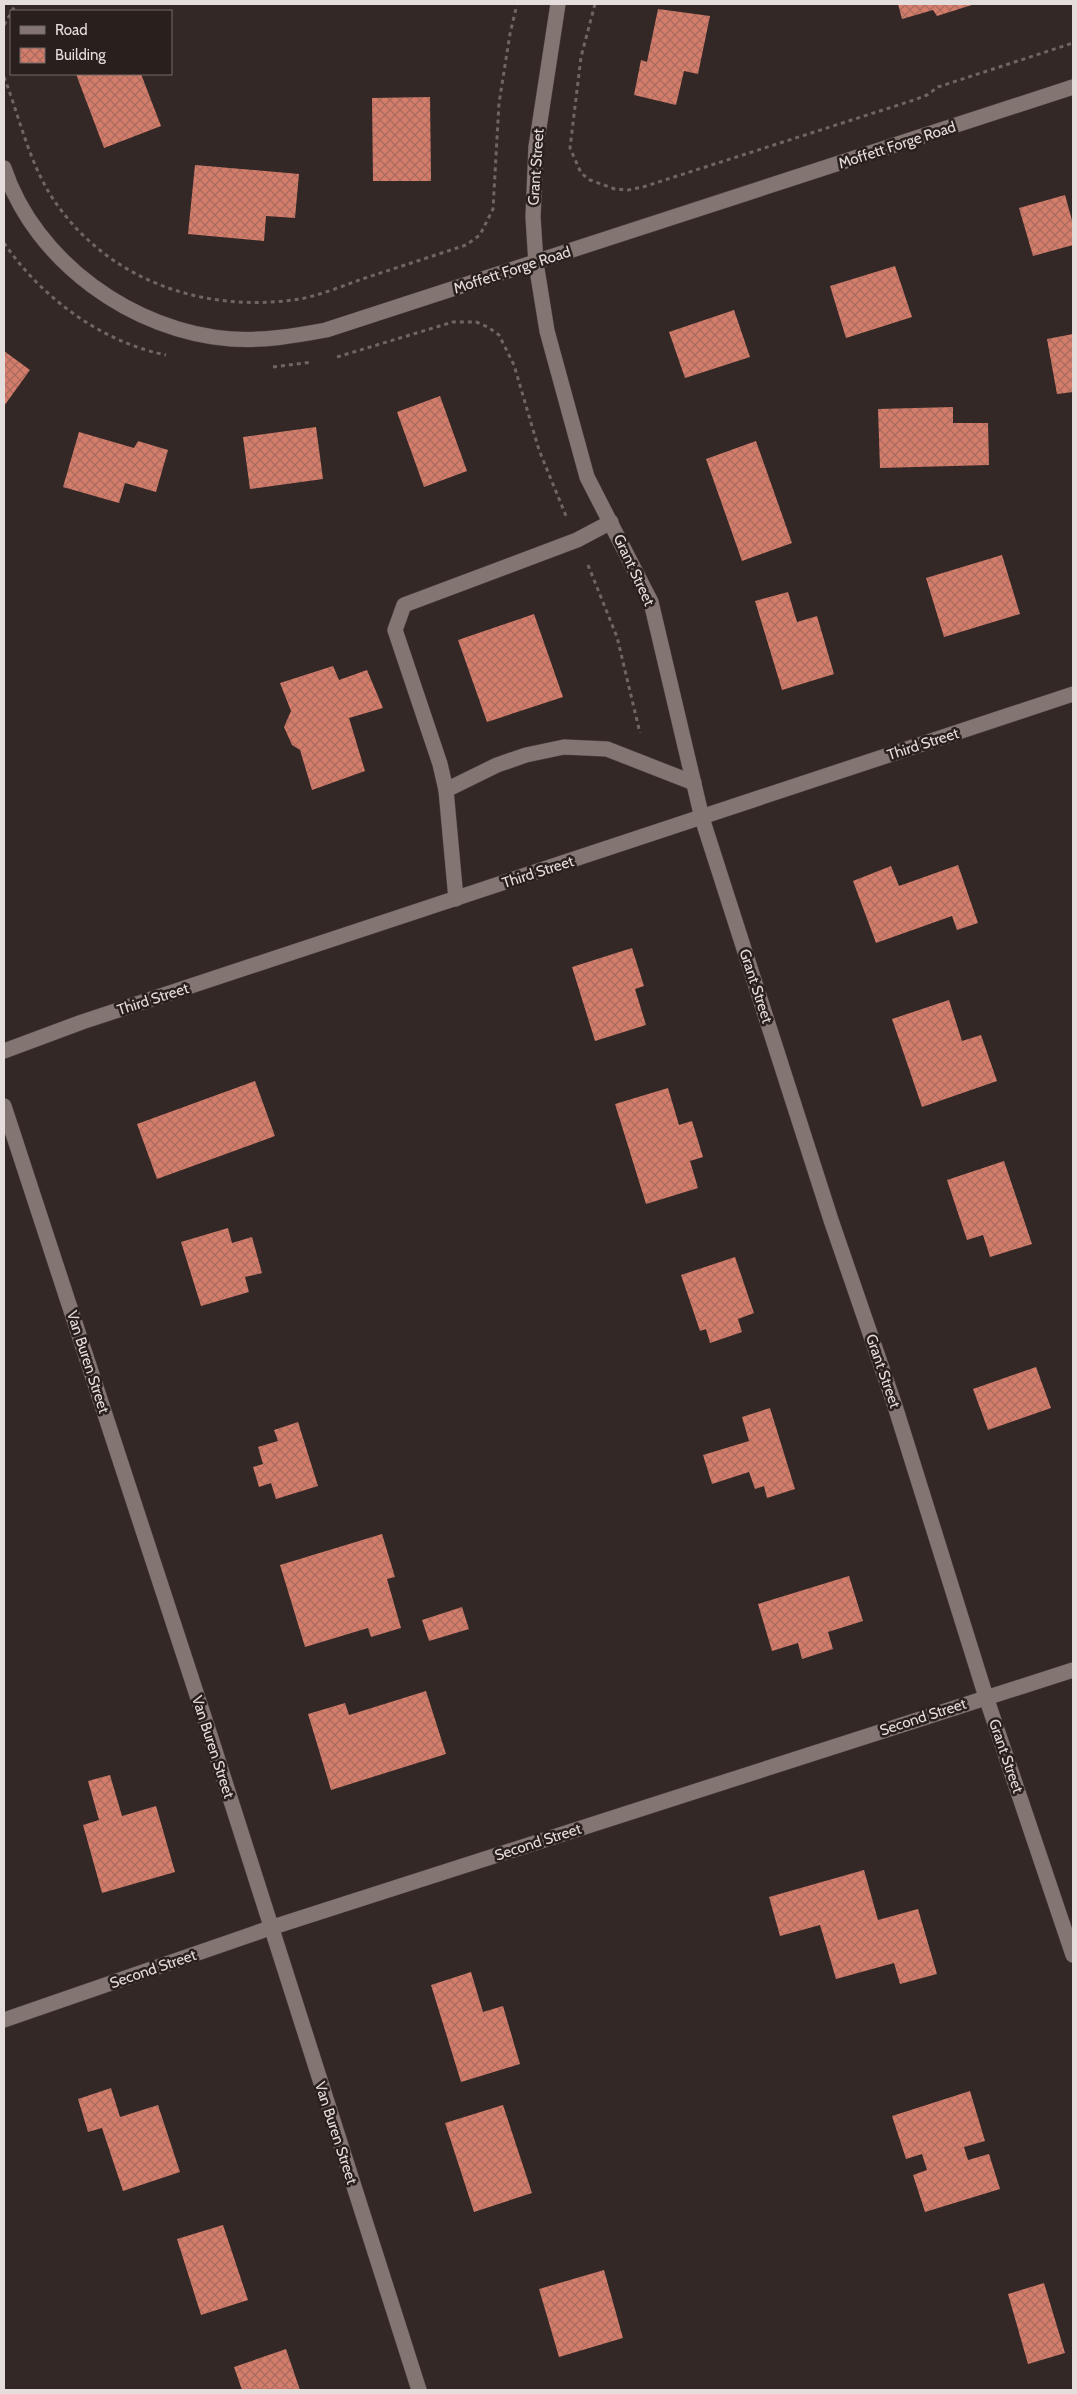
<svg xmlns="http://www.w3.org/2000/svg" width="1077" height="2394" viewBox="0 0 1077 2394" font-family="Cabin,sans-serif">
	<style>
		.building { fill: url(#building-cross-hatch) }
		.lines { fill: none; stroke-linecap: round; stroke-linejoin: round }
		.lane-casing { stroke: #504644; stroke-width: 16 }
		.street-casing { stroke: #504644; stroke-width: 16 }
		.path { stroke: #6f6563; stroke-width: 3; stroke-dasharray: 4 4; stroke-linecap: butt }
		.lane { stroke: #837572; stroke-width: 15 }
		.street { stroke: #837572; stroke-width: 15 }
		.labels { text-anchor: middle; stroke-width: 5; stroke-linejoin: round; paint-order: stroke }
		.street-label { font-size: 15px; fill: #e5dddc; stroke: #291f1c }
	</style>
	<defs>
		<pattern id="building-cross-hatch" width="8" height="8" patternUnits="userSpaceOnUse" patternTransform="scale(1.25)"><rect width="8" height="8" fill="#d57d6b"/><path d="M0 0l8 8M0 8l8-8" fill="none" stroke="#aa6b5f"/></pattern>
	</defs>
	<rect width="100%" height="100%" fill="#332826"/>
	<g class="building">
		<polygon points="898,4 975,4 937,16 933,10 902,19"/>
		<polygon points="658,9 710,16 698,74 684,71 676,105 634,95 641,60 647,62"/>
		<polygon points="76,74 141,74 161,126 104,148"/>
		<polygon points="430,97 431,181 373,181 372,98"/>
		<polygon points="195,165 299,174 295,218 266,216 264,241 188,234"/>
		<polygon points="1065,195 1073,224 1073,245 1033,256 1019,208"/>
		<polygon points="895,266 912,317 846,338 830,286"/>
		<polygon points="734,310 750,357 685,378 669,332"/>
		<polygon points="1073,334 1073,392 1057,394 1047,339"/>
		<polygon points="4,351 30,370 4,406"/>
		<polygon points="440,396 467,471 424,487 397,412"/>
		<polygon points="953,407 953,423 988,423 989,465 880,468 878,409"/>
		<polygon points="316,427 323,479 250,489 243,437"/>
		<polygon points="79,432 134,448 138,441 168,450 156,492 125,483 119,503 63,487"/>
		<polygon points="756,441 792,543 742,561 706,459"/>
		<polygon points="1002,555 1020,614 944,637 926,578"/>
		<polygon points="788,592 797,622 817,616 834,674 782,690 755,601"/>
		<polygon points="534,614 563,697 487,722 458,640"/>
		<polygon points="333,666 339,680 367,670 383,708 349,718 365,771 312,790 300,750 292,745 284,727 291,711 280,683"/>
		<polygon points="958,865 978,923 957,930 952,916 876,943 853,881 891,866 899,886"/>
		<polygon points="632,948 644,986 635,989 646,1025 595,1041 572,967"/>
		<polygon points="949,1000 962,1041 981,1035 997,1081 922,1107 892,1019"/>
		<polygon points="255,1081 275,1136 157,1179 137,1124"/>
		<polygon points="668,1088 679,1125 692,1121 703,1157 690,1161 698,1188 646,1204 615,1104"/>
		<polygon points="1004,1161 1032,1244 990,1257 983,1235 967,1240 947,1180"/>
		<polygon points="228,1228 232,1243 252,1237 262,1273 245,1277 249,1292 201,1306 181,1242"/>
		<polygon points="735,1257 754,1313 738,1319 742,1332 710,1343 706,1329 700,1331 681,1275"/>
		<polygon points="1036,1367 1051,1408 988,1430 973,1389"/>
		<polygon points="770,1408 795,1489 767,1498 764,1486 755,1489 749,1472 712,1484 703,1455 749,1441 742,1417"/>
		<polygon points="298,1422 318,1486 276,1499 271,1483 259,1487 253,1467 263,1464 258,1447 278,1441 274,1430"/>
		<polygon points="382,1534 395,1577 387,1579 401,1628 371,1637 368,1628 305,1647 280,1565"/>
		<polygon points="849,1576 863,1621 828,1632 833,1649 802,1659 798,1643 772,1651 758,1604"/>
		<polygon points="462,1607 469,1629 429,1641 422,1620"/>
		<polygon points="426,1691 446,1754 331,1790 308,1714 345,1703 349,1715"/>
		<polygon points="110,1775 122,1816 156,1806 175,1872 102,1893 83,1825 99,1820 88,1781"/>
		<polygon points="864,1870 878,1920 918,1909 937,1974 900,1984 894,1963 836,1979 820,1925 780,1936 769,1897"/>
		<polygon points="471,1972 483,2012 503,2006 520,2064 461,2082 431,1985"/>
		<polygon points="111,2088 120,2117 158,2105 180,2172 123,2191 102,2128 88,2132 78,2099"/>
		<polygon points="970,2091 985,2141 964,2147 968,2160 989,2154 1000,2189 925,2212 913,2175 927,2170 922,2154 906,2159 892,2116"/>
		<polygon points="503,2105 532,2193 474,2212 445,2123"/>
		<polygon points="223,2225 248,2300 201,2315 177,2239"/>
		<polygon points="604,2270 623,2338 559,2357 539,2289"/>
		<polygon points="1044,2283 1065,2353 1028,2364 1008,2294"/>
		<polygon points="286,2349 300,2390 242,2390 234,2367"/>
	</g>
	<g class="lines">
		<g class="lane-casing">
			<g id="lane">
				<polyline points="446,790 497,765 526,755 564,747 607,749 694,783"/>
				<polyline points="456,899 446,790 440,764 395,630 404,605 577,540 611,522"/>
			</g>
		</g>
		<g class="street-casing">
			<g id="street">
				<polyline points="558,4 536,147 533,217 536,263 547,331 587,477 651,602 702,818 831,1220 895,1406 986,1697 1073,1955"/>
				<path d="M4,168c31,94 130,164 227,171 33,2 63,-3 95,-9l747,-243"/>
				<polyline points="4,1051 82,1022 1073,694"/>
				<polyline points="4,1106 210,1735 419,2390"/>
				<polyline points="4,2020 270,1928 1073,1670"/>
			</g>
		</g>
		<g class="path">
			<polyline points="595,4 581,57 570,148 581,173 590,180 615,189 628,190 643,187 914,100 927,95 938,87 1073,43"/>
			<polyline points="12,11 16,4"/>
			<polyline points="4,25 11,13"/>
			<path d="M4,77c17,44 26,91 54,129 54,75 145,106 235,94 24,-3 49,-14 72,-22 34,-11 68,-22 101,-33l14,-10 13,-26 6,-106 11,-69 7,-30"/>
			<path d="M4,243c37,54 97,99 162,112"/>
			<polyline points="337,357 453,322 476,322 488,327 499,335 514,365 539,450 566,516"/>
			<polyline points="273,367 312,362"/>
			<polyline points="588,565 617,637 640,733"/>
		</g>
		<use href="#lane" class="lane"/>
		<use href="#street" class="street"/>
	</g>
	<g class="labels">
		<g class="street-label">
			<text transform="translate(897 145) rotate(-18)" y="5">Moffett Forge Road</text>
			<text transform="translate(536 167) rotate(-86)" y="5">Grant Street</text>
			<text transform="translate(512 270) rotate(-18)" y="5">Moffett Forge Road</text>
			<text transform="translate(634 570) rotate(65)" y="5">Grant Street</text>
			<text transform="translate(923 744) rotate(-18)" y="5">Third Street</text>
			<text transform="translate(538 872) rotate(-18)" y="5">Third Street</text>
			<text transform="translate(756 986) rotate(72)" y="5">Grant Street</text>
			<text transform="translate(153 999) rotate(-18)" y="5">Third Street</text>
			<text transform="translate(88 1362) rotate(72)" y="5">Van Buren Street</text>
			<text transform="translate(883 1371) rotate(71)" y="5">Grant Street</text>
			<text transform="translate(923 1717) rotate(-18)" y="5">Second Street</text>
			<text transform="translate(213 1747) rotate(72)" y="5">Van Buren Street</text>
			<text transform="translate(1006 1756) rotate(71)" y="5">Grant Street</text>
			<text transform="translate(538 1842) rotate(-18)" y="5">Second Street</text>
			<text transform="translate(153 1969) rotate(-19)" y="5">Second Street</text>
			<text transform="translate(336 2133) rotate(72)" y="5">Van Buren Street</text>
		</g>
	</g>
	<rect width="1077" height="2394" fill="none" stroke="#e5dddc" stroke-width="10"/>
	<rect x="10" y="10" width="162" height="65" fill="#291f1c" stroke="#746b69"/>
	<rect x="20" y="26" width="25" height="8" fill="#837572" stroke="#746b69"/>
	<text x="55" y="35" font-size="15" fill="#e5dddc">Road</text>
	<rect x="20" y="48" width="25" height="15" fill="url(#building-cross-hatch)" stroke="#746b69"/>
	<text x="55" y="60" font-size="15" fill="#e5dddc">Building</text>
</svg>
